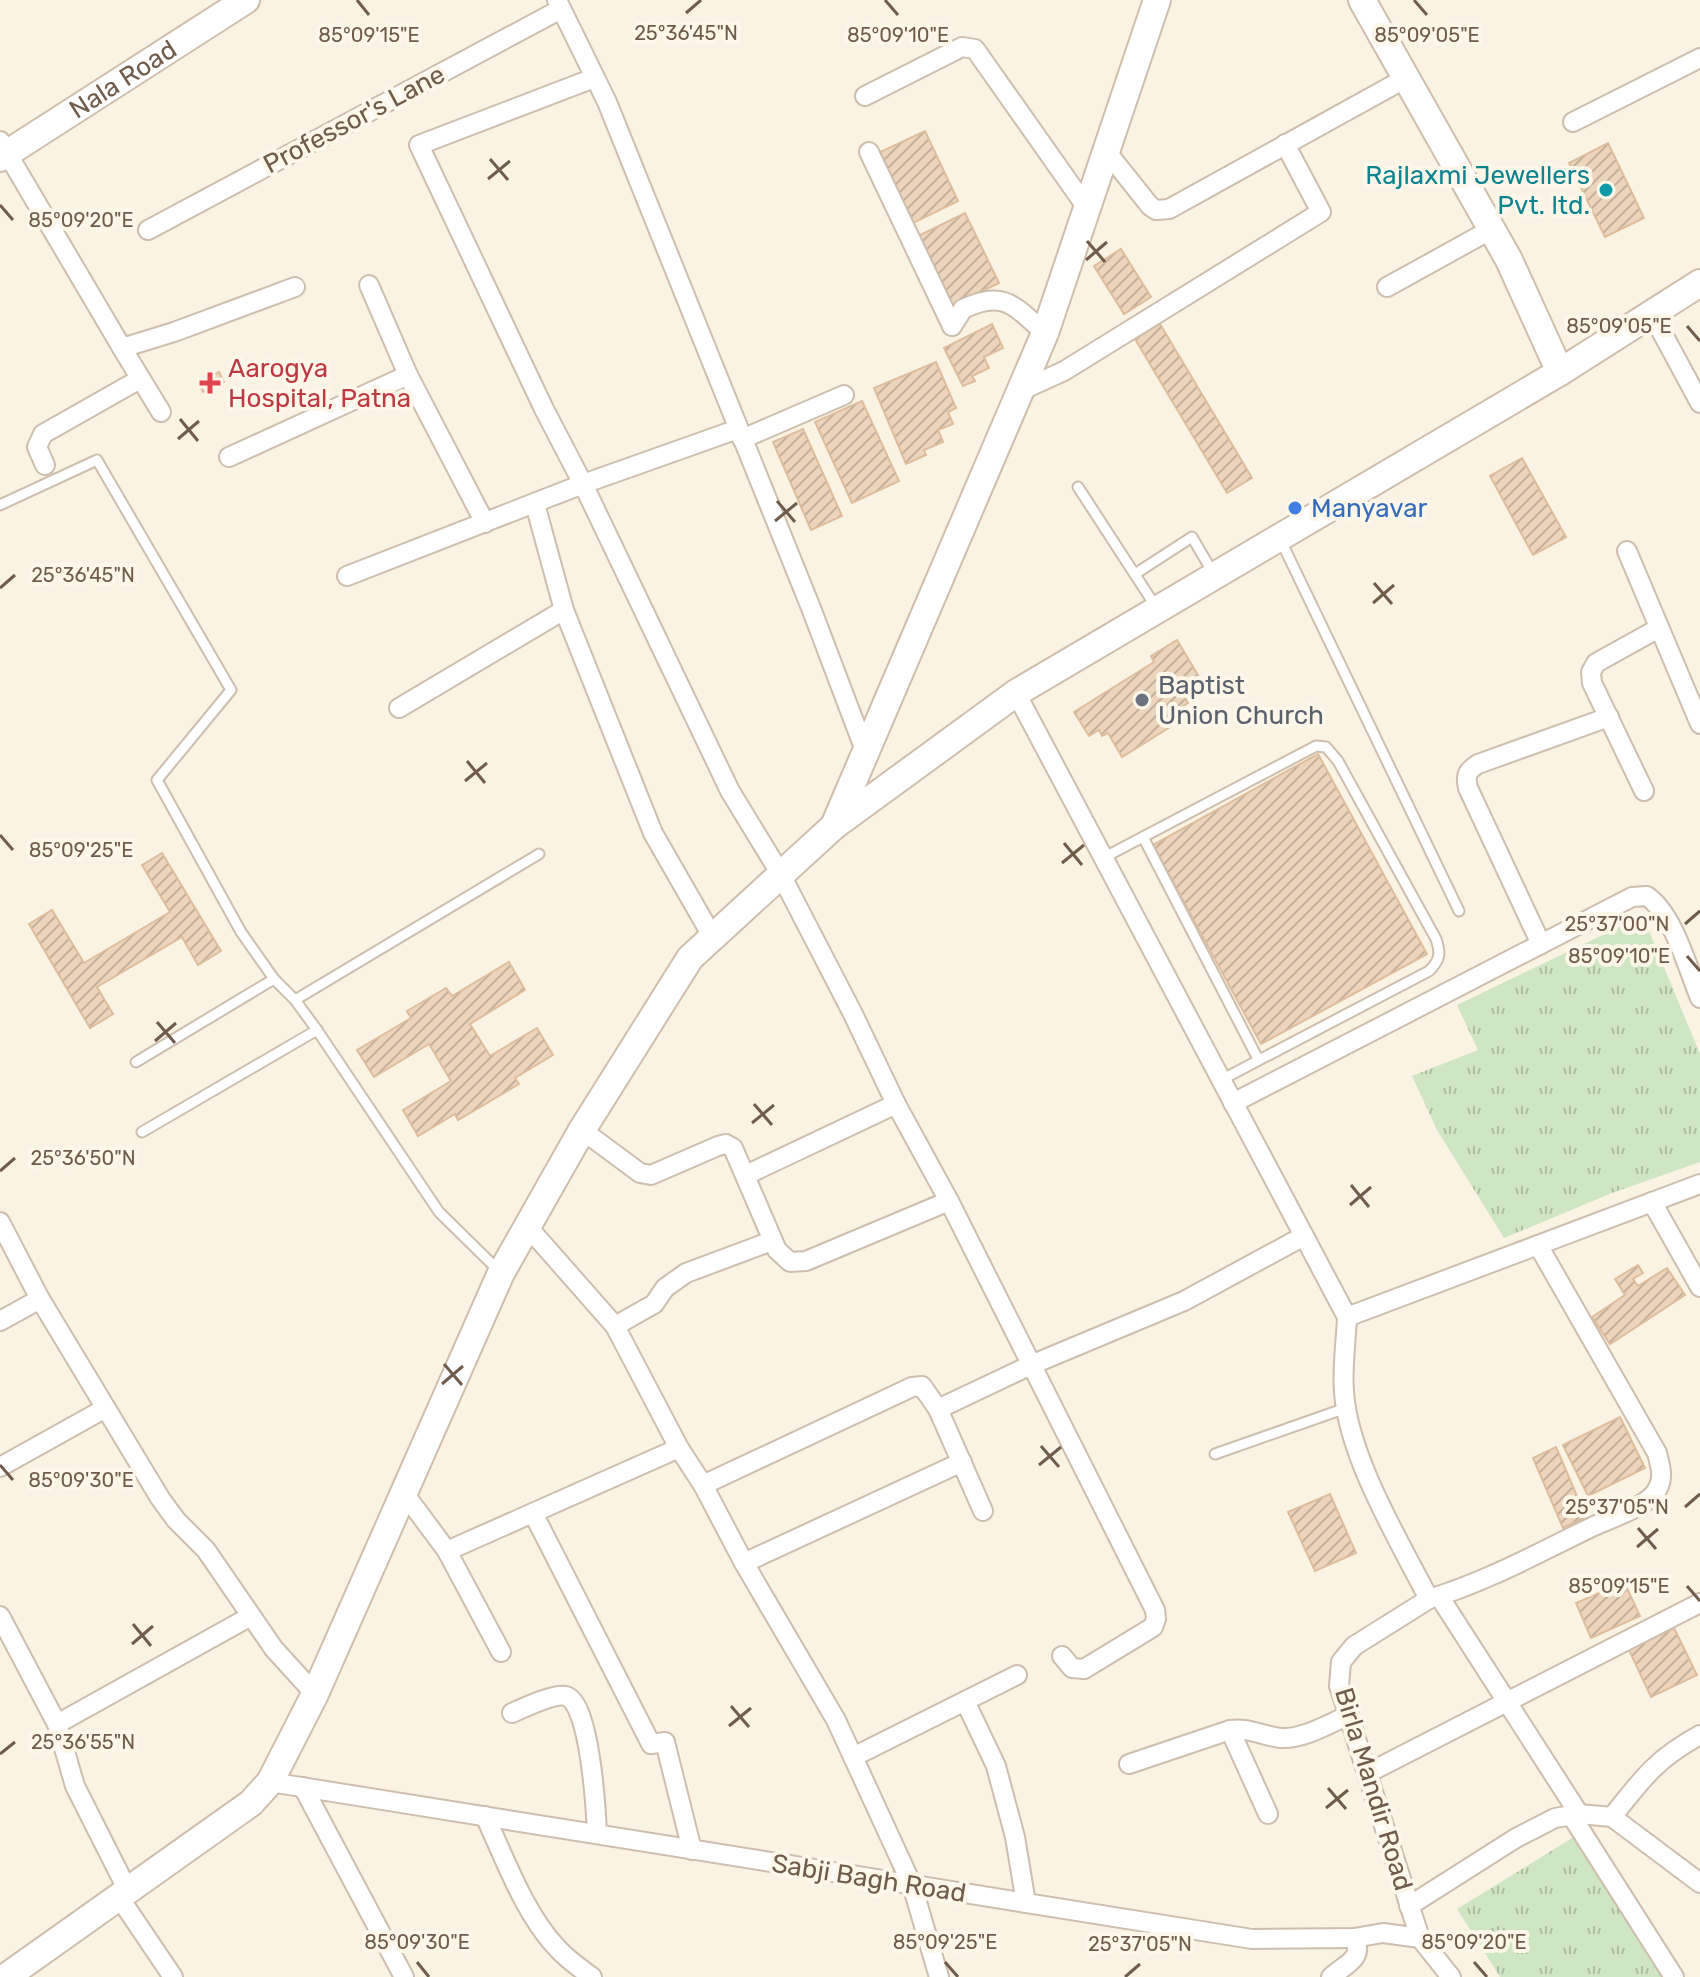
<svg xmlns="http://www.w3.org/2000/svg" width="1700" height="1977" viewBox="0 0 1700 1977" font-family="Rubik,sans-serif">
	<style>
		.grass { fill: url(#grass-tufts) }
		.building { fill: url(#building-hatch); stroke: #debd9f; stroke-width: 2 }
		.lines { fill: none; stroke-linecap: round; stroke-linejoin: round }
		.lane-casing { stroke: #cdbead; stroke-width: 13 }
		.street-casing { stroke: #cdbead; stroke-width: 22 }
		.secondary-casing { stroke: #cfbeab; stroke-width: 30 }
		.lane { stroke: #fff; stroke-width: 9 }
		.street { stroke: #fff; stroke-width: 18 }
		.secondary { stroke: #fff; stroke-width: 26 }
		.ticks { fill: none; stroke: #705c4b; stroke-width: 3 }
		.culture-dot { fill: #0f9aa8; stroke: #fdf7e9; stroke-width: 3 }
		.health-dot { fill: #e0444e; stroke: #fdf7e9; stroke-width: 3 }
		.shop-dot { fill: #3f7fe0; stroke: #fdf7e9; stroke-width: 3 }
		.worship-dot { fill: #6b7280; stroke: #fdf7e9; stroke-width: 3 }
		.labels { text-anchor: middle; stroke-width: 8; stroke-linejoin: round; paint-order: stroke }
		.street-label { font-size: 26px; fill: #705c4b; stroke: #fdf7e9 }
		.culture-label { font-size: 26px; fill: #0d838f; stroke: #fdf7e9; text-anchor: end }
		.health-label { font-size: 26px; fill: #be3a42; stroke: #fdf7e9; text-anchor: start }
		.shop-label { font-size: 26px; fill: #366cbe; stroke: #fdf7e9; text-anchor: start }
		.worship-label { font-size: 26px; fill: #5b616d; stroke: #fdf7e9; text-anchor: start }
		.ticks-label { font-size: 20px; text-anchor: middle; fill: #705c4b; stroke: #fdf7e9; stroke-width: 8; stroke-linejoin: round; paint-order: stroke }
	</style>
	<defs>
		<pattern id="grass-tufts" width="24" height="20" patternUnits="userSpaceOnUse" patternTransform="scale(2)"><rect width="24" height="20" fill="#cee6c3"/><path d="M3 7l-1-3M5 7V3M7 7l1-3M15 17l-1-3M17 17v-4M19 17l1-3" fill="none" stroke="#acbea0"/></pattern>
		<pattern id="building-hatch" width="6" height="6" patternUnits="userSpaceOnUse" patternTransform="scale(2)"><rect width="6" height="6" fill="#edd5bd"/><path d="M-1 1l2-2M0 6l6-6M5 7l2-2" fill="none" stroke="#c4b09c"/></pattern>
	</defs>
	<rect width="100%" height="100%" fill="#faf3e3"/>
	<g class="grass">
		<polygon points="1636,919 1649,931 1700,1054 1700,1162 1612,1193 1504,1238 1437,1130 1412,1076 1478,1050 1457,1005"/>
		<polygon points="1577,1835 1672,1977 1500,1977 1457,1909"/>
	</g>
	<g class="building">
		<polygon points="925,131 958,201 907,226 874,155"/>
		<polygon points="1608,143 1644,218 1605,237 1569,163"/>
		<polygon points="965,213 999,283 947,308 914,238"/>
		<polygon points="1121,249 1151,297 1124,314 1094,266"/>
		<polygon points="992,324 1003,348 984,357 989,368 972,376 975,381 963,386 944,348"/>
		<polygon points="1160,324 1252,478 1227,493 1135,339"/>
		<polygon points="936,362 956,408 948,412 953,424 938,430 943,442 924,450 926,455 906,464 874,388"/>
		<polygon points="219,372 224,382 203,392 198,381"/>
		<polygon points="862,401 899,481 852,503 815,422"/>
		<polygon points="803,429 842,516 811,530 773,442"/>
		<polygon points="1522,458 1566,537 1533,555 1490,476"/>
		<polygon points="1177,640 1202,682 1183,694 1188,703 1180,708 1183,713 1172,719 1175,724 1122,757 1108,733 1102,736 1099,730 1089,736 1074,712 1154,662 1151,656"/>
		<polygon points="1318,754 1427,954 1261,1044 1153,845"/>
		<polygon points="162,853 221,951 198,965 182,937 97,987 113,1014 90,1028 29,924 52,910 84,963 170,912 142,865"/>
		<polygon points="509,962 525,990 470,1024 490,1056 537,1028 553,1055 515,1078 519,1084 458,1120 455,1114 418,1136 403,1110 451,1081 429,1044 374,1077 357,1050 411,1018 407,1011 446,988 452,996"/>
		<polygon points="1638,1265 1643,1273 1633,1279 1638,1286 1667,1268 1685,1295 1610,1344 1592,1317 1625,1295 1615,1279"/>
		<polygon points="1620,1417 1645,1468 1588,1496 1563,1445"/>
		<polygon points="1556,1447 1586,1517 1563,1528 1533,1458"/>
		<polygon points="1330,1494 1356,1553 1315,1571 1288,1512"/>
		<polygon points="1624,1582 1640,1616 1591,1638 1576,1603"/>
		<polygon points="1674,1628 1697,1675 1651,1697 1629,1650"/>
	</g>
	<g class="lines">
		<g class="lane-casing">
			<g id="lane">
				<polyline points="1078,487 1156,607"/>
				<polyline points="0,505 97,460 231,690 157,780 241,932 274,979 295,1000 317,1030 439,1212 498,1270"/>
				<polyline points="1281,541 1459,911"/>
				<polyline points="1135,574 1192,537 1213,573"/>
				<polyline points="1143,837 1258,1059"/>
				<path d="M1103,858l213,-112 10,1 12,14 98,178c5,15 4,21 -7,32l-208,109"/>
				<polyline points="295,1000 539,854"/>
				<polyline points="136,1062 274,979"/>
				<polyline points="142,1132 317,1030"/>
				<polyline points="1215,1454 1346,1408"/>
			</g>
		</g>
		<g class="street-casing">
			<g id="street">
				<polyline points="557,0 607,102 811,608 866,753"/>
				<polyline points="865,96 962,47 975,49 1087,208"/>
				<polyline points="1573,122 1700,58"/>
				<polyline points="0,141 122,348 174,332 295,287"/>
				<polyline points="869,152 952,326"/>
				<polyline points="1107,152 1150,206 1156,210 1169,209 1406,78"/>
				<polyline points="148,230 561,9"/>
				<polyline points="369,285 408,375"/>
				<polyline points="1387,287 1492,229"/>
				<polyline points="1652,314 1700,403"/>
				<path d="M952,326l11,-17c42,-20 52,-2 82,24"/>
				<polyline points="122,348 161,412"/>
				<polyline points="1020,391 1064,371 1321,212 1285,144"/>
				<polyline points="738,429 583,484 730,791 780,873 853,1014 896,1104 949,1201 1155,1610 1156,1619 1153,1627 1084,1669 1072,1668 1062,1656"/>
				<polyline points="742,439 844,395"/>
				<polyline points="229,457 408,375 485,523"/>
				<polyline points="45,465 37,447 43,434 140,379"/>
				<polyline points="535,504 564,610 653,833 712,936"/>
				<polyline points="1627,551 1700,724"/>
				<polyline points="347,576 583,484 544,409 419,145 594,78"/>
				<polyline points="1016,693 1347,1317 1700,1184"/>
				<polyline points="399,708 564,610"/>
				<polyline points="1644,791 1592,683 1591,672 1596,663 1659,628"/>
				<path d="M1541,944l-73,-156c-3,-13 -1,-17 10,-24l131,-47"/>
				<path d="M1233,1103l399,-206 15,-1c27,19 40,71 53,102"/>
				<polyline points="582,1130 640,1173 651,1175 718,1146 726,1144 733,1148 777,1250 790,1262 806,1261 949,1201"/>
				<polyline points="746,1175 896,1104"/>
				<polyline points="1652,1202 1700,1287"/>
				<polyline points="0,1222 40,1299 160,1498 176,1520 206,1550 274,1649 315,1694"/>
				<polyline points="527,1226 615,1326 679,1448 703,1485 744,1563 836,1720 912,1885 939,1977"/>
				<path d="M1347,1317c-1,24 -5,51 -3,75 4,64 55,149 85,207l-75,47 -13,16 -2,24 81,252"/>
				<polyline points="0,1321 40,1299"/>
				<polyline points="615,1326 654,1304 665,1288 686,1273 772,1241"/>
				<polyline points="938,1409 983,1511"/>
				<polyline points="0,1467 104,1409"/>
				<polyline points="703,1485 912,1387 922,1386 938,1409 1031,1365 1184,1301 1304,1236"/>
				<polyline points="404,1493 447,1551 501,1652"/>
				<polyline points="533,1513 651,1744 665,1742 692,1850"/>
				<polyline points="447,1551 679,1448"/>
				<polyline points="744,1563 962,1462"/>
				<polyline points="1439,1596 1579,1814"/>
				<path d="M1429,1599c57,-17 111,-47 165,-73 16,-7 50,-19 60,-32 11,-13 7,-26 3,-41l-119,-208"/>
				<polyline points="0,1616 57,1724 75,1786 128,1891"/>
				<polyline points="965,1701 996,1766 1015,1837 1026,1903"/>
				<path d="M512,1713c11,-5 43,-20 54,-17 24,7 30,114 31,138"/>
				<polyline points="57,1724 251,1616"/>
				<polyline points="1230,1730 1268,1814"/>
				<polyline points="853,1757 1017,1675"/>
				<path d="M1129,1764l101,-34c19,-3 32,6 51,8 23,1 47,-14 68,-23"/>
				<polyline points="1368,1773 1700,1603"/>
				<polyline points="270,1782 1252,1939 1354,1938 1383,1933 1420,1938 1451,1977"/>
				<polyline points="303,1787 404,1977"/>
				<polyline points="1571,1815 1674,1977"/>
				<path d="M485,1816c20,43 40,99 73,133 10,11 22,19 34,28"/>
				<path d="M1612,1817c30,-38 44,-58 88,-82"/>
				<polyline points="119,1897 173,1977"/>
				<polyline points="1409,1906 1516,1838 1555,1818 1579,1814 1612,1817 1700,1883"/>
				<path d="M1331,1977c14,-13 34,-18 23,-39"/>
			</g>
		</g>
		<g class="secondary-casing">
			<g id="secondary">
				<polyline points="1362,0 1509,260 1560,372"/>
				<path id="s1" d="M0,158l246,-158"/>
				<polyline points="834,826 1045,333 1157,0"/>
				<polyline points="6,1977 251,1803 270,1782 315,1694 501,1273 582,1130 690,958 834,826 1016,693 1560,372 1700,283"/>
			</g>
		</g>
		<use href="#lane" class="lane"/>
		<use href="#street" class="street"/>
		<use href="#secondary" class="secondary"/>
	</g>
	<path class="ticks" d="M357,0l12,15M885,0l13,15M1414,0l13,15M686,13l15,-13M490,159l18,21M488,179l22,-18M0,205l13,15M1087,241l18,21M1086,260l21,-18M1687,326l13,15M180,419l18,22M178,439l21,-18M777,501l18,21M775,521l22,-18M1374,583l18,21M0,588l15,-13M1373,603l21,-18M467,761l18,22M465,781l22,-18M0,835l13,15M1064,843l18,22M1062,863l22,-18M1685,924l15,-13M1687,956l13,15M157,1022l18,21M155,1041l21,-18M754,1104l18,21M752,1123l22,-18M0,1171l15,-13M1351,1185l18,22M1350,1205l21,-18M444,1364l18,21M442,1384l21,-18M1041,1446l18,21M0,1465l13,15M1039,1465l22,-18M1685,1507l15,-13M1638,1528l18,21M1637,1547l21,-18M1687,1586l13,15M133,1624l18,22M132,1644l21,-18M731,1706l18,21M729,1726l22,-18M0,1754l15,-12M1328,1788l18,21M1326,1808l22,-18M417,1962l12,15M945,1962l13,15M1474,1962l13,15M1125,1977l15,-13"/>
	<circle class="culture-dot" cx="1606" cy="190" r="8"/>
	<path class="health-dot" d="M206 371h8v8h8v8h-8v8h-8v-8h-8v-8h8z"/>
	<circle class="shop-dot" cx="1295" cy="508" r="8"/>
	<circle class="worship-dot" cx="1142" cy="700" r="8"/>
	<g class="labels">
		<g class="street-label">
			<text dy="9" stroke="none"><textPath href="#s1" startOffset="146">Nala Road</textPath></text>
			<text transform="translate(354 119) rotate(-28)" y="9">Professor's Lane</text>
			<text transform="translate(1374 1789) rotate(73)" y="9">Birla Mandir Road</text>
			<text transform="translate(869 1878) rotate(9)" y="9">Sabji Bagh Road</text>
		</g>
		<g class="culture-label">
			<text x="1590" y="184">Rajlaxmi Jewellers<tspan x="1590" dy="30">Pvt. ltd.</tspan></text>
		</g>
		<g class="health-label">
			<text x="228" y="377">Aarogya<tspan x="228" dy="30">Hospital, Patna</tspan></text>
		</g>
		<g class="shop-label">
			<text x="1311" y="517">Manyavar</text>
		</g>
		<g class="worship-label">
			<text x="1158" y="694">Baptist<tspan x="1158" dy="30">Union Church</tspan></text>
		</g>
	</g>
	<g class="ticks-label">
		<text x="686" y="40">25°36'45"N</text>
		<text x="369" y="42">85°09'15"E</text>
		<text x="898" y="42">85°09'10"E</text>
		<text x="1427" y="42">85°09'05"E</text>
		<text x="81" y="227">85°09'20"E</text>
		<text x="1619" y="333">85°09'05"E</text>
		<text x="83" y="582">25°36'45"N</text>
		<text x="81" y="857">85°09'25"E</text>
		<text x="1617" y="931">25°37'00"N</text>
		<text x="1619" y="963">85°09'10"E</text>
		<text x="83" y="1165">25°36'50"N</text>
		<text x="81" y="1487">85°09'30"E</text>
		<text x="1617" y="1514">25°37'05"N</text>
		<text x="1619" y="1593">85°09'15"E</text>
		<text x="83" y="1749">25°36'55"N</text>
		<text x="417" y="1949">85°09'30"E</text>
		<text x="945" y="1949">85°09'25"E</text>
		<text x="1474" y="1949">85°09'20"E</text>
		<text x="1140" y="1951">25°37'05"N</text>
	</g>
</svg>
